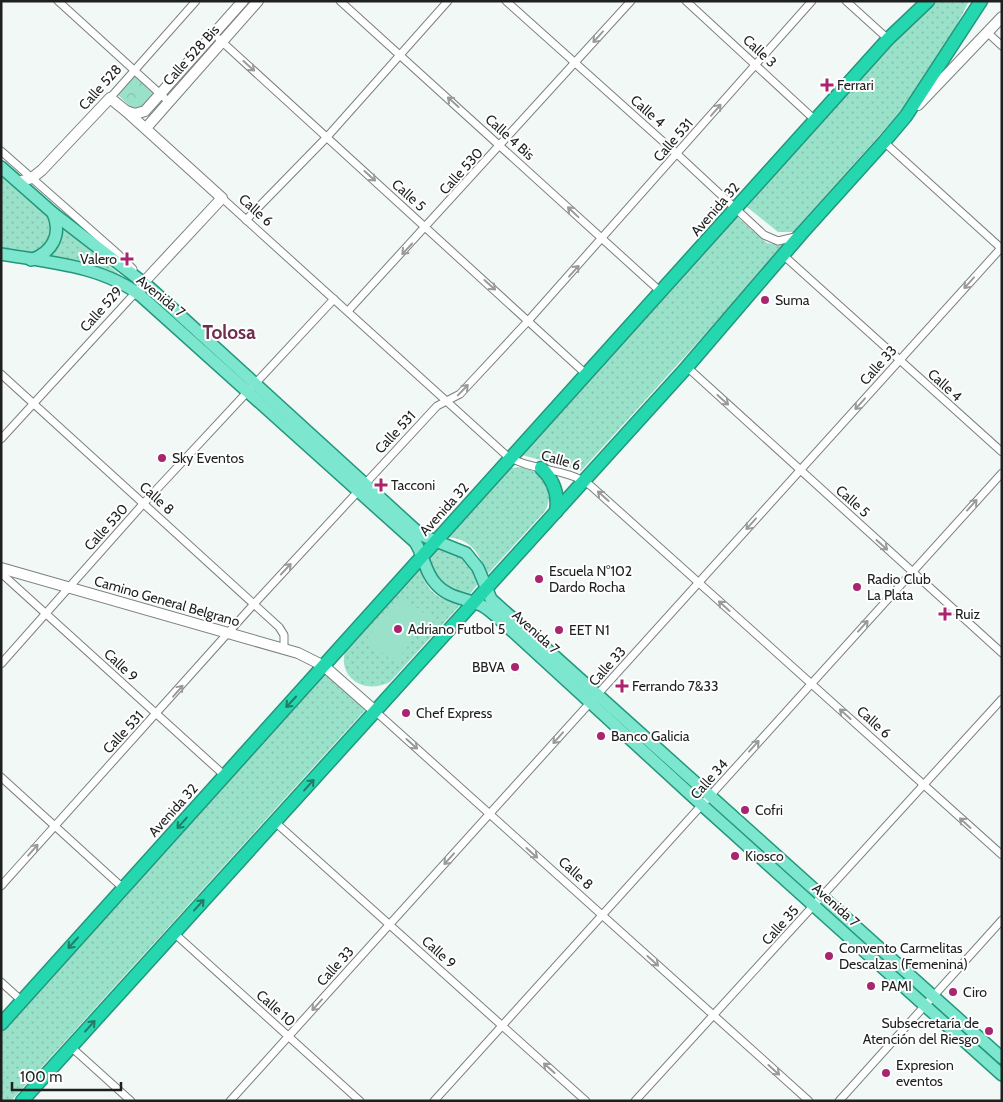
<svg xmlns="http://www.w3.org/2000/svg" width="1003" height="1102" viewBox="0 0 1003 1102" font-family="Cabin,sans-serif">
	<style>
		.grass { fill: url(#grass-dots) }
		.park { fill: url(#park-crowns) }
		.garden { fill: #9ae1ca }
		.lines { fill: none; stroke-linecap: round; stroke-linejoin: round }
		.street-casing { stroke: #7b807e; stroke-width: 9 }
		.secondary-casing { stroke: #7b807e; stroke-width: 12 }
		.primary-casing { stroke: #23977c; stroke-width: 14 }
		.highway-casing { stroke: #23977c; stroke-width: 15 }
		.street { stroke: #fff; stroke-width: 7 }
		.secondary { stroke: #fff; stroke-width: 10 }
		.primary { stroke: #7ce7ce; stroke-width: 11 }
		.highway { stroke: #25d7ae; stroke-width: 12 }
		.oneway { stroke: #9a9a9a }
		.oneway2 { stroke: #227b66 }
		.poi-dot { fill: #a9256f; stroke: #fff; stroke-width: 2 }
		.labels { text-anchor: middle; stroke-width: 4; stroke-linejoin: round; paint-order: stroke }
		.street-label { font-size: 14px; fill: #1e1f1f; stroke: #fff }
		.poi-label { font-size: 14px; fill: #1e1f1f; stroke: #fff; text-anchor: start }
		.district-label { font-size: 19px; font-weight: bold; fill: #6f2e4e; stroke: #fff }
	</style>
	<defs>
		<pattern id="grass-dots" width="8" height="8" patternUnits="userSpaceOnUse" patternTransform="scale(1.25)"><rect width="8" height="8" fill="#9ae1ca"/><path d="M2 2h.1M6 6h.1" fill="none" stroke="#84c1ad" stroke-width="1.8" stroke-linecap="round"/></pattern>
		<pattern id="park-crowns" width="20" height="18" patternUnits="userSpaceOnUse" patternTransform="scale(1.25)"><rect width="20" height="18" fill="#9ae1ca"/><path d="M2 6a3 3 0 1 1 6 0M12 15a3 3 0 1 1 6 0" fill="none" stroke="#84c1ad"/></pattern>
	</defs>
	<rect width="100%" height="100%" fill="#f2f8f6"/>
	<g class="grass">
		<polygon points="935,1 969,1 928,81 793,232 778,232 747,207 904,27"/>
		<path d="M1,173l49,44c3,19 3,27 -15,37l-34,-6z"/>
		<polygon points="736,216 767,243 785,246 581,471 522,455 521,453"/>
		<polygon points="59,225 129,282 103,269 46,257"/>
		<path d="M523,467c21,6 33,23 22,44l-59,65c-6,-24 -15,-37 -40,-39l57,-64 8,-5z"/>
		<path d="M437,548c21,0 38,17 40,37l-7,9 -13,1 -26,-22 -1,-15z"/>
		<path d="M420,564c3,25 17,36 41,40l-71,78c-27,14 -56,-7 -43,-36z"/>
		<polygon points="323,671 366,707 365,710 11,1101 1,1101 1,1030"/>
	</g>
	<polygon class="park" points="135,75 155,91 140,109 134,110 118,95"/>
	<polygon class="garden" points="401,595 430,618 395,663 366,640"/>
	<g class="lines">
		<g class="street-casing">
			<g id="street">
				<polyline points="58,1 168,101"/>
				<polyline points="340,1 661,292"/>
				<polyline points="506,1 677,154 764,235 778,241 795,237"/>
				<polyline points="686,1 815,120"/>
				<polyline points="846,1 888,39"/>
				<polyline points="988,33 1002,46"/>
				<polyline points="219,39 587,375"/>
				<polyline points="110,98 196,1"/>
				<polyline points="884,142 1002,249"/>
				<polyline points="1,151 119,255 133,269"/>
				<path d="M222,198l284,257c25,17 61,12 85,31l411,369"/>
				<polyline points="246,220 327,137 448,1"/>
				<polyline points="783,255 1002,452"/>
				<polyline points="348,311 631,1"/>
				<polyline points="687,367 1002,653"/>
				<polyline points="1,374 279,627 284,635 284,648"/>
				<polyline points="1,439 136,292 143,283 141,280"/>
				<polyline points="1,573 224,775"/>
				<polyline points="1,664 143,504 334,299"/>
				<polyline points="375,711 809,1101"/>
				<polyline points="1,777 123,888"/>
				<polyline points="275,822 586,1101"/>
				<polyline points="1,886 253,605 437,406 460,394 528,321 812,1"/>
				<polyline points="174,933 360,1101"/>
				<polyline points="1,982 22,1001"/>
				<polyline points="71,1047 131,1101"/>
				<polyline points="230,1101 1002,247"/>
				<polyline points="434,1101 1002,473"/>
				<polyline points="635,1101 1002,699"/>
				<polyline points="839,1101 1002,920"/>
			</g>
		</g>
		<g class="secondary-casing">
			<g id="secondary">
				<polyline points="918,105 1002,17"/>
				<polyline points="126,111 135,114 145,111 243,1"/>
				<polyline points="146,128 258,1"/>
				<polyline points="18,182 32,178 42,170 110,98 126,111 222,198 143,283"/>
				<polyline points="1,568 298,653 324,666 375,711"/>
			</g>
		</g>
		<g class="primary-casing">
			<g id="primary">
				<polyline points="1,167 53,213 149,287 421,535 466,553 478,568 491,599 1002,1058"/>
				<path d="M1,254c47,8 102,12 140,42l274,246c9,13 10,31 21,42 11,13 27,14 42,20 7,2 13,8 19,13l205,188 300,270"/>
				<path d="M31,260c22,-8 31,-26 22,-47"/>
			</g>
		</g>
		<g class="highway-casing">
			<g id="highway">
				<path d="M541,468c13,12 18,26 15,44"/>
				<polyline points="1,1024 888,39 928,1"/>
				<polyline points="22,1101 687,367 802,233 884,142 906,116 981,1"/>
			</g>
		</g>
		<use href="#street" class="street"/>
		<use href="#secondary" class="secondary"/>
		<use href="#primary" class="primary"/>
		<use href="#highway" class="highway"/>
	</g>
	<defs><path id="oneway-shaft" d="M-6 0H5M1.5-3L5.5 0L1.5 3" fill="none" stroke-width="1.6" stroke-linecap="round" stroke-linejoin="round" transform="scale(1.25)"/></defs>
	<g class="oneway">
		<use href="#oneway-shaft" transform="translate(598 37) rotate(132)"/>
		<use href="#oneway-shaft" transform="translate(249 66) rotate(42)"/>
		<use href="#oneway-shaft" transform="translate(453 102) rotate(-138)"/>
		<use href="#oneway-shaft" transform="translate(716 110) rotate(-49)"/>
		<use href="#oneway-shaft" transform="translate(370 176) rotate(42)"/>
		<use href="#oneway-shaft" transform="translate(573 212) rotate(-137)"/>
		<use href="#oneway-shaft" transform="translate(407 249) rotate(133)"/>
		<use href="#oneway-shaft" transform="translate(574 271) rotate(-48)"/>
		<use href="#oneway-shaft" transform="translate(969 283) rotate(132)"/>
		<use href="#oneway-shaft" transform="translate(490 285) rotate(42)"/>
		<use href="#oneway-shaft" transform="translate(463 390) rotate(-46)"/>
		<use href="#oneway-shaft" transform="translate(723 400) rotate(42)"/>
		<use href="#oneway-shaft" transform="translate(860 404) rotate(132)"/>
		<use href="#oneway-shaft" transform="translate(603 496) rotate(-138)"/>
		<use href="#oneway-shaft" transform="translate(972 505) rotate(-48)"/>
		<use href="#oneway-shaft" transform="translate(751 524) rotate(132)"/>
		<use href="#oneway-shaft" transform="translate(882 545) rotate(42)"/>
		<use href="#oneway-shaft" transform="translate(286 569) rotate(-47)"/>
		<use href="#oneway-shaft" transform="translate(724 606) rotate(-138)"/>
		<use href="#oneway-shaft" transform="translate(863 626) rotate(-48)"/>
		<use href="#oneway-shaft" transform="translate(178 691) rotate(-49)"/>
		<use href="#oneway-shaft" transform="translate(845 714) rotate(-138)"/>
		<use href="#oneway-shaft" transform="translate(558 738) rotate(132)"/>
		<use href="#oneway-shaft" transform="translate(412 744) rotate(42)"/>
		<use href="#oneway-shaft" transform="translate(754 746) rotate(-48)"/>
		<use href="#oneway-shaft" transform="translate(965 823) rotate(-138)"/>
		<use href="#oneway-shaft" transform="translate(33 850) rotate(-49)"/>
		<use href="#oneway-shaft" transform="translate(532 853) rotate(42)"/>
		<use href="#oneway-shaft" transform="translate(449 859) rotate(132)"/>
		<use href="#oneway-shaft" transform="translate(653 961) rotate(42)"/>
		<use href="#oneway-shaft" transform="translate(317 1005) rotate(132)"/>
		<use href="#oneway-shaft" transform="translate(549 1068) rotate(-138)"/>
		<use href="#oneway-shaft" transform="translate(774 1070) rotate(42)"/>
	</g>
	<g class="oneway2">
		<use href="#oneway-shaft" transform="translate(291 702) rotate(133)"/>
		<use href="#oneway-shaft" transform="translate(309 785) rotate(-48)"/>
		<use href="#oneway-shaft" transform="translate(182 823) rotate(132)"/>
		<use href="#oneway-shaft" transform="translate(199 905) rotate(-48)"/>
		<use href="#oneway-shaft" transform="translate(73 943) rotate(132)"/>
		<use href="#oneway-shaft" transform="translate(90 1026) rotate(-48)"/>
	</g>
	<g class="poi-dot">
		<path d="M824.5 77.5h5v5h5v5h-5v5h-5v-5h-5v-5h5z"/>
		<path d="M124.5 251.5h5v5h5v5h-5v5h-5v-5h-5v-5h5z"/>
		<circle cx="765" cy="300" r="5"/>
		<circle cx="162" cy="458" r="5"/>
		<path d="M378.5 477.5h5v5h5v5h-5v5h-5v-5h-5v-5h5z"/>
		<circle cx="539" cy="579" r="5"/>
		<circle cx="857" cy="587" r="5"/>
		<path d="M942.5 606.5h5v5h5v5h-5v5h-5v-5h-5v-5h5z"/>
		<circle cx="398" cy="629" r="5"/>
		<circle cx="559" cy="630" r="5"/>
		<circle cx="515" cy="667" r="5"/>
		<path d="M619.5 678.5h5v5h5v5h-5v5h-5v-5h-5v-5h5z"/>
		<circle cx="406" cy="713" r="5"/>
		<circle cx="601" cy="736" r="5"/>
		<circle cx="745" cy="810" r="5"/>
		<circle cx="735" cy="856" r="5"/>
		<circle cx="829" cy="956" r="5"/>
		<circle cx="871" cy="986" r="5"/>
		<circle cx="953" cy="992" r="5"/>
		<circle cx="989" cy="1031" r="5"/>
		<circle cx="886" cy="1073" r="5"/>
	</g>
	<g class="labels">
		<g class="street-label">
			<text transform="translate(760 51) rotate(43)" y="5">Calle 3</text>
			<text transform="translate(191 55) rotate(-48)" y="5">Calle 528 Bis</text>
			<text transform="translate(100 87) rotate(-48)" y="5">Calle 528</text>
			<text transform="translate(648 111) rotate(41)" y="5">Calle 4</text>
			<text transform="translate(510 137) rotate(42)" y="5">Calle 4 Bis</text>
			<text transform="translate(673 140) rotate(-49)" y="5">Calle 531</text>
			<text transform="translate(461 171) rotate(-48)" y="5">Calle 530</text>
			<text transform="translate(409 195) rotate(42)" y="5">Calle 5</text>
			<text transform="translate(715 209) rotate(-49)" y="5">Avenida 32</text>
			<text transform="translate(256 210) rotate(42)" y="5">Calle 6</text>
			<text transform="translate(161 296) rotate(39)" y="5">Avenida 7</text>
			<text transform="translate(101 309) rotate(-48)" y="5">Calle 529</text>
			<text transform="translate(878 365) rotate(-48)" y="5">Calle 33</text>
			<text transform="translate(945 385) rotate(42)" y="5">Calle 4</text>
			<text transform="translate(395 432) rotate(-47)" y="5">Calle 531</text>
			<text transform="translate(561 460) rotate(16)" y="5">Calle 6</text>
			<text transform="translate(157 498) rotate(42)" y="5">Calle 8</text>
			<text transform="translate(853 501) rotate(42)" y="5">Calle 5</text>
			<text transform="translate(444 509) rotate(-48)" y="5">Avenida 32</text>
			<text transform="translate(106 527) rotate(-48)" y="5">Calle 530</text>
			<text transform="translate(167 601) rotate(16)" y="5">Camino General Belgrano</text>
			<text transform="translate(536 632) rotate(42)" y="5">Avenida 7</text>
			<text transform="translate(121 665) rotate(43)" y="5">Calle 9</text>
			<text transform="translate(607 666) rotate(-48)" y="5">Calle 33</text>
			<text transform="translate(874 722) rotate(42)" y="5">Calle 6</text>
			<text transform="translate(123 732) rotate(-47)" y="5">Calle 531</text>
			<text transform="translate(709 779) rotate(-48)" y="5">Calle 34</text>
			<text transform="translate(173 810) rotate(-48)" y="5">Avenida 32</text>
			<text transform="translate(576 873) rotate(42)" y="5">Calle 8</text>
			<text transform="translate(836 905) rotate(42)" y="5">Avenida 7</text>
			<text transform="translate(780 925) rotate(-48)" y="5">Calle 35</text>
			<text transform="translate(439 952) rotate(42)" y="5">Calle 9</text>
			<text transform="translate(335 966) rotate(-48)" y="5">Calle 33</text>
			<text transform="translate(276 1008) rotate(42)" y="5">Calle 10</text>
		</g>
		<g class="poi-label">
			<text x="837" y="90">Ferrari</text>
			<text x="117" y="264" text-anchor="end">Valero</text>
			<text x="775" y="305">Suma</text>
			<text x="172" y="463">Sky Eventos</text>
			<text x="391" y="490">Tacconi</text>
			<text x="549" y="576">Escuela N°102<tspan x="549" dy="16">Dardo Rocha</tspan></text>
			<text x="867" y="584">Radio Club<tspan x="867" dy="16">La Plata</tspan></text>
			<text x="955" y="619">Ruiz</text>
			<text x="408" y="634">Adriano Futbol 5</text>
			<text x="569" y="635">EET N1</text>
			<text x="505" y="672" text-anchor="end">BBVA</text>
			<text x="632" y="691">Ferrando 7&amp;33</text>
			<text x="416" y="718">Chef Express</text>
			<text x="611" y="741">Banco Galicia</text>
			<text x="755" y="815">Cofri</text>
			<text x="745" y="861">Kiosco</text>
			<text x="839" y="953">Convento Carmelitas<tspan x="839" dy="16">Descalzas (Femenina)</tspan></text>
			<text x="881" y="991">PAMI</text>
			<text x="963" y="997">Ciro</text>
			<text x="979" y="1028" text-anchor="end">Subsecretaría de<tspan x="979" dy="16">Atención del Riesgo</tspan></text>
			<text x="896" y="1070">Expresion<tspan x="896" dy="16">eventos</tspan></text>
		</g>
		<g class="district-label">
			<text x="229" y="339">Tolosa</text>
		</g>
	</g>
	<rect width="1003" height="1102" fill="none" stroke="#1e1f1f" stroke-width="5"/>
	<path d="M12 1082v8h109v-8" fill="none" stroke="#1e1f1f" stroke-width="2.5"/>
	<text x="20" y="1082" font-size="15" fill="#1e1f1f" stroke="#ffffff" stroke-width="4" paint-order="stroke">100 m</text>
</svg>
